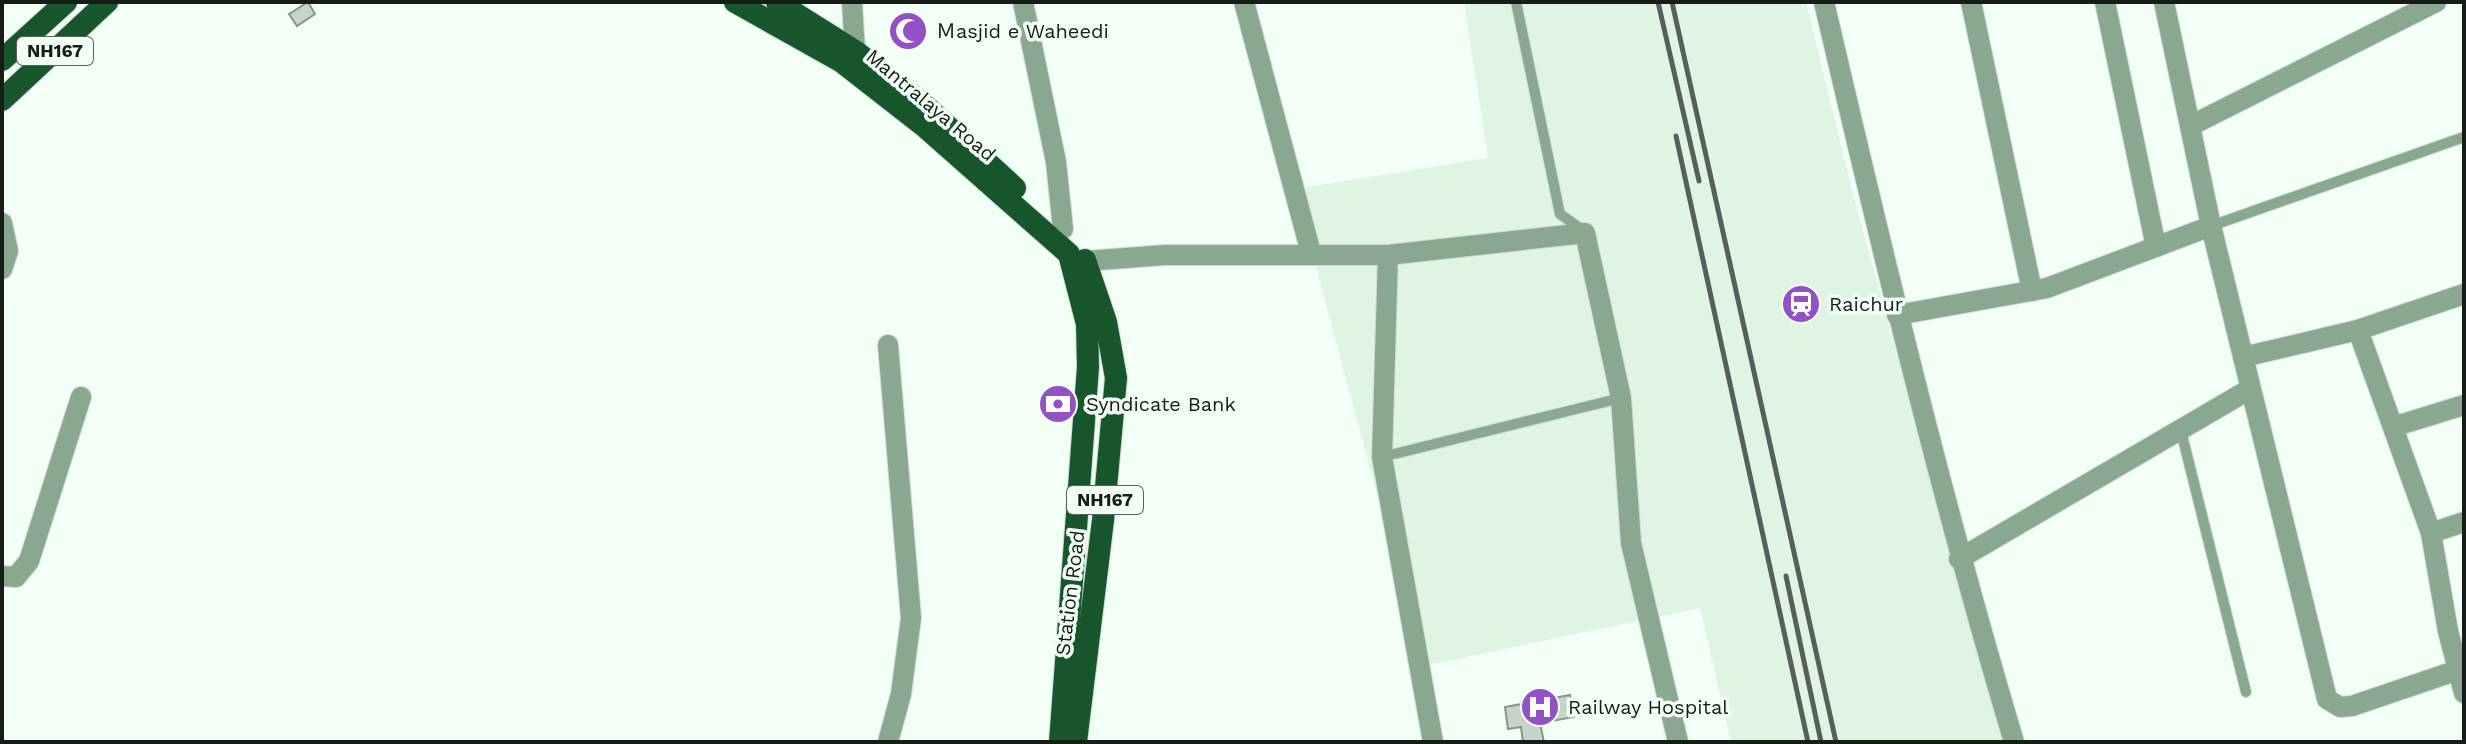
<svg xmlns="http://www.w3.org/2000/svg" width="2466" height="744" viewBox="0 0 2466 744" font-family="'Work Sans','Noto Sans SC',sans-serif">
	<style>
		.built { fill: #e0f4e4 }
		.building { fill: #c7d4c9; stroke: #89958b; stroke-width: 2 }
		.lines { fill: none; stroke-linecap: round; stroke-linejoin: round }
		.service-casing { stroke: #cedbd1; stroke-width: 12 }
		.minor-casing { stroke: #cedbd1; stroke-width: 22 }
		.trunk-casing { stroke: #cedbd1; stroke-width: 24 }
		.service { stroke: #89a88f; stroke-width: 10 }
		.minor { stroke: #89a88f; stroke-width: 20 }
		.trunk { stroke: #17562c; stroke-width: 22 }
		.rail { stroke: #575f59; stroke-width: 5 }
		.labels { text-anchor: middle; stroke-width: 7; stroke-linejoin: round; paint-order: stroke }
		.shield { fill: #f1fff4; stroke: #58605a; stroke-width: 2 }
		.shield-label { font-size: 18px; font-weight: bold; fill: #171c18 }
		.poi-label { font-size: 20px; fill: #171c18; stroke: #f1fff4; text-anchor: start }
		.street-label { font-size: 20px; fill: #171c18; stroke: #f1fff4 }
	</style>
	<rect width="100%" height="100%" fill="#f1fff4"/>
	<polygon class="built" points="1464,2 1806,2 1853,194 2003,742 1731,742 1700,608 1423,666 1295,189 1488,158"/>
	<g class="building">
		<polygon points="308,2 315,14 297,26 289,14"/>
		<polygon points="1570,695 1574,717 1540,723 1544,742 1523,742 1521,727 1508,729 1505,707"/>
	</g>
	<g class="lines">
		<g class="service-casing">
			<g id="service">
				<polyline points="1516,2 1560,214 1584,231"/>
				<polyline points="2211,226 2464,137"/>
				<polyline points="2181,431 2246,692"/>
				<polyline points="1382,457 1621,398"/>
			</g>
		</g>
		<g class="minor-casing">
			<g id="minor">
				<polyline points="852,2 855,51"/>
				<polyline points="1023,2 1056,162 1063,229"/>
				<polyline points="1244,2 1311,253"/>
				<path d="M1824,2c58,249 117,496 190,740"/>
				<polyline points="1971,2 2032,291"/>
				<polyline points="2105,2 2156,247"/>
				<polyline points="2164,2 2211,226 2327,699 2340,707 2352,706 2458,670"/>
				<polyline points="2190,126 2436,2"/>
				<polyline points="2,223 8,251 2,269"/>
				<polyline points="1388,255 1382,457 1433,742"/>
				<polyline points="1075,270 1086,261 1165,255 1388,255 1585,233 1621,398 1631,543 1678,742"/>
				<polyline points="1897,315 2047,288 2211,226"/>
				<polyline points="2358,330 2431,533 2448,631 2464,693"/>
				<polyline points="888,345 911,618 901,694 888,742"/>
				<polyline points="2243,357 2358,330 2464,294"/>
				<polyline points="2396,426 2464,405"/>
				<polyline points="2431,533 2464,522"/>
				<polyline points="1959,559 2250,389"/>
				<polyline points="2,576 16,577 29,561 81,397"/>
			</g>
		</g>
		<g class="trunk-casing">
			<g id="trunk">
				<polyline points="735,2 842,62 924,126 1069,254 1087,324 1088,367 1060,742"/>
				<polyline points="777,2 855,51 930,110 1015,188"/>
				<polyline points="2,60 66,2"/>
				<polyline points="2,100 107,2"/>
				<polyline points="1076,742 1103,520 1116,378 1106,322 1085,260"/>
			</g>
		</g>
		<use href="#service" class="service"/>
		<use href="#minor" class="minor"/>
		<use href="#trunk" class="trunk"/>
		<g class="rail">
			<polyline points="1658,2 1699,181"/>
			<polyline points="1672,2 1836,742"/>
			<polyline points="1676,136 1808,742"/>
			<polyline points="1786,576 1821,742"/>
		</g>
	</g>
	<defs>
		<g id="mosque-disc" transform="scale(2)"><circle r="9.5" fill="#9451c6" stroke="#f1fff4"/><path d="M3.5-4.9A6 6 0 1 0 3.5 4.9A5 5 0 1 1 3.5-4.9Z" fill="#fff"/></g>
		<g id="station-disc" transform="scale(2)"><circle r="9.5" fill="#9451c6" stroke="#f1fff4"/><path d="M-3-6H3Q5-6 5-4V2Q5 4 3 4L4.5 6H3L1.5 4h-3L-3 6H-4.5L-3 4Q-5 4-5 2V-4Q-5-6-3-6ZM-3.5-4v3h7v-3ZM-3.5 1v1.5H-2V1ZM2 1v1.5H3.5V1Z" fill="#fff"/></g>
		<g id="bank-disc" transform="scale(2)"><circle r="9.5" fill="#9451c6" stroke="#f1fff4"/><path d="M-6-4H6V4H-6ZM0-2.3a2.3 2.3 0 1 0 0 4.6a2.3 2.3 0 1 0 0-4.6Z" fill="#fff"/></g>
		<g id="hospital-disc" transform="scale(2)"><circle r="9.5" fill="#9451c6" stroke="#f1fff4"/><path d="M-5-5h3v3.5h4V-5h3V5h-3V1.5h-4V5h-3Z" fill="#fff"/></g>
	</defs>
	<g fill-rule="evenodd">
		<use href="#mosque-disc" x="908" y="31"/>
		<use href="#station-disc" x="1801" y="304"/>
		<use href="#bank-disc" x="1058" y="404"/>
		<use href="#hospital-disc" x="1540" y="707"/>
	</g>
	<g class="labels">
		<g class="shield">
			<rect x="17" y="37" width="76" height="28" rx="6"/>
			<rect x="1067" y="486" width="76" height="28" rx="6"/>
		</g>
		<g class="shield-label">
			<text x="55" y="57">NH167</text>
			<text x="1105" y="506">NH167</text>
		</g>
		<g class="poi-label">
			<text x="936" y="38">Ｍasjid e Waheedi</text>
			<text x="1829" y="311">Raichur</text>
			<text x="1086" y="411">Syndicate Bank</text>
			<text x="1568" y="714">Railway Hospital</text>
		</g>
		<g class="street-label">
			<text transform="translate(931 105) rotate(40)" y="7">Mantralaya Road</text>
			<text transform="translate(1070 593) rotate(-83)" y="7">Station Road</text>
		</g>
	</g>
	<rect width="2466" height="744" fill="none" stroke="#171c18" stroke-width="8"/>
</svg>
